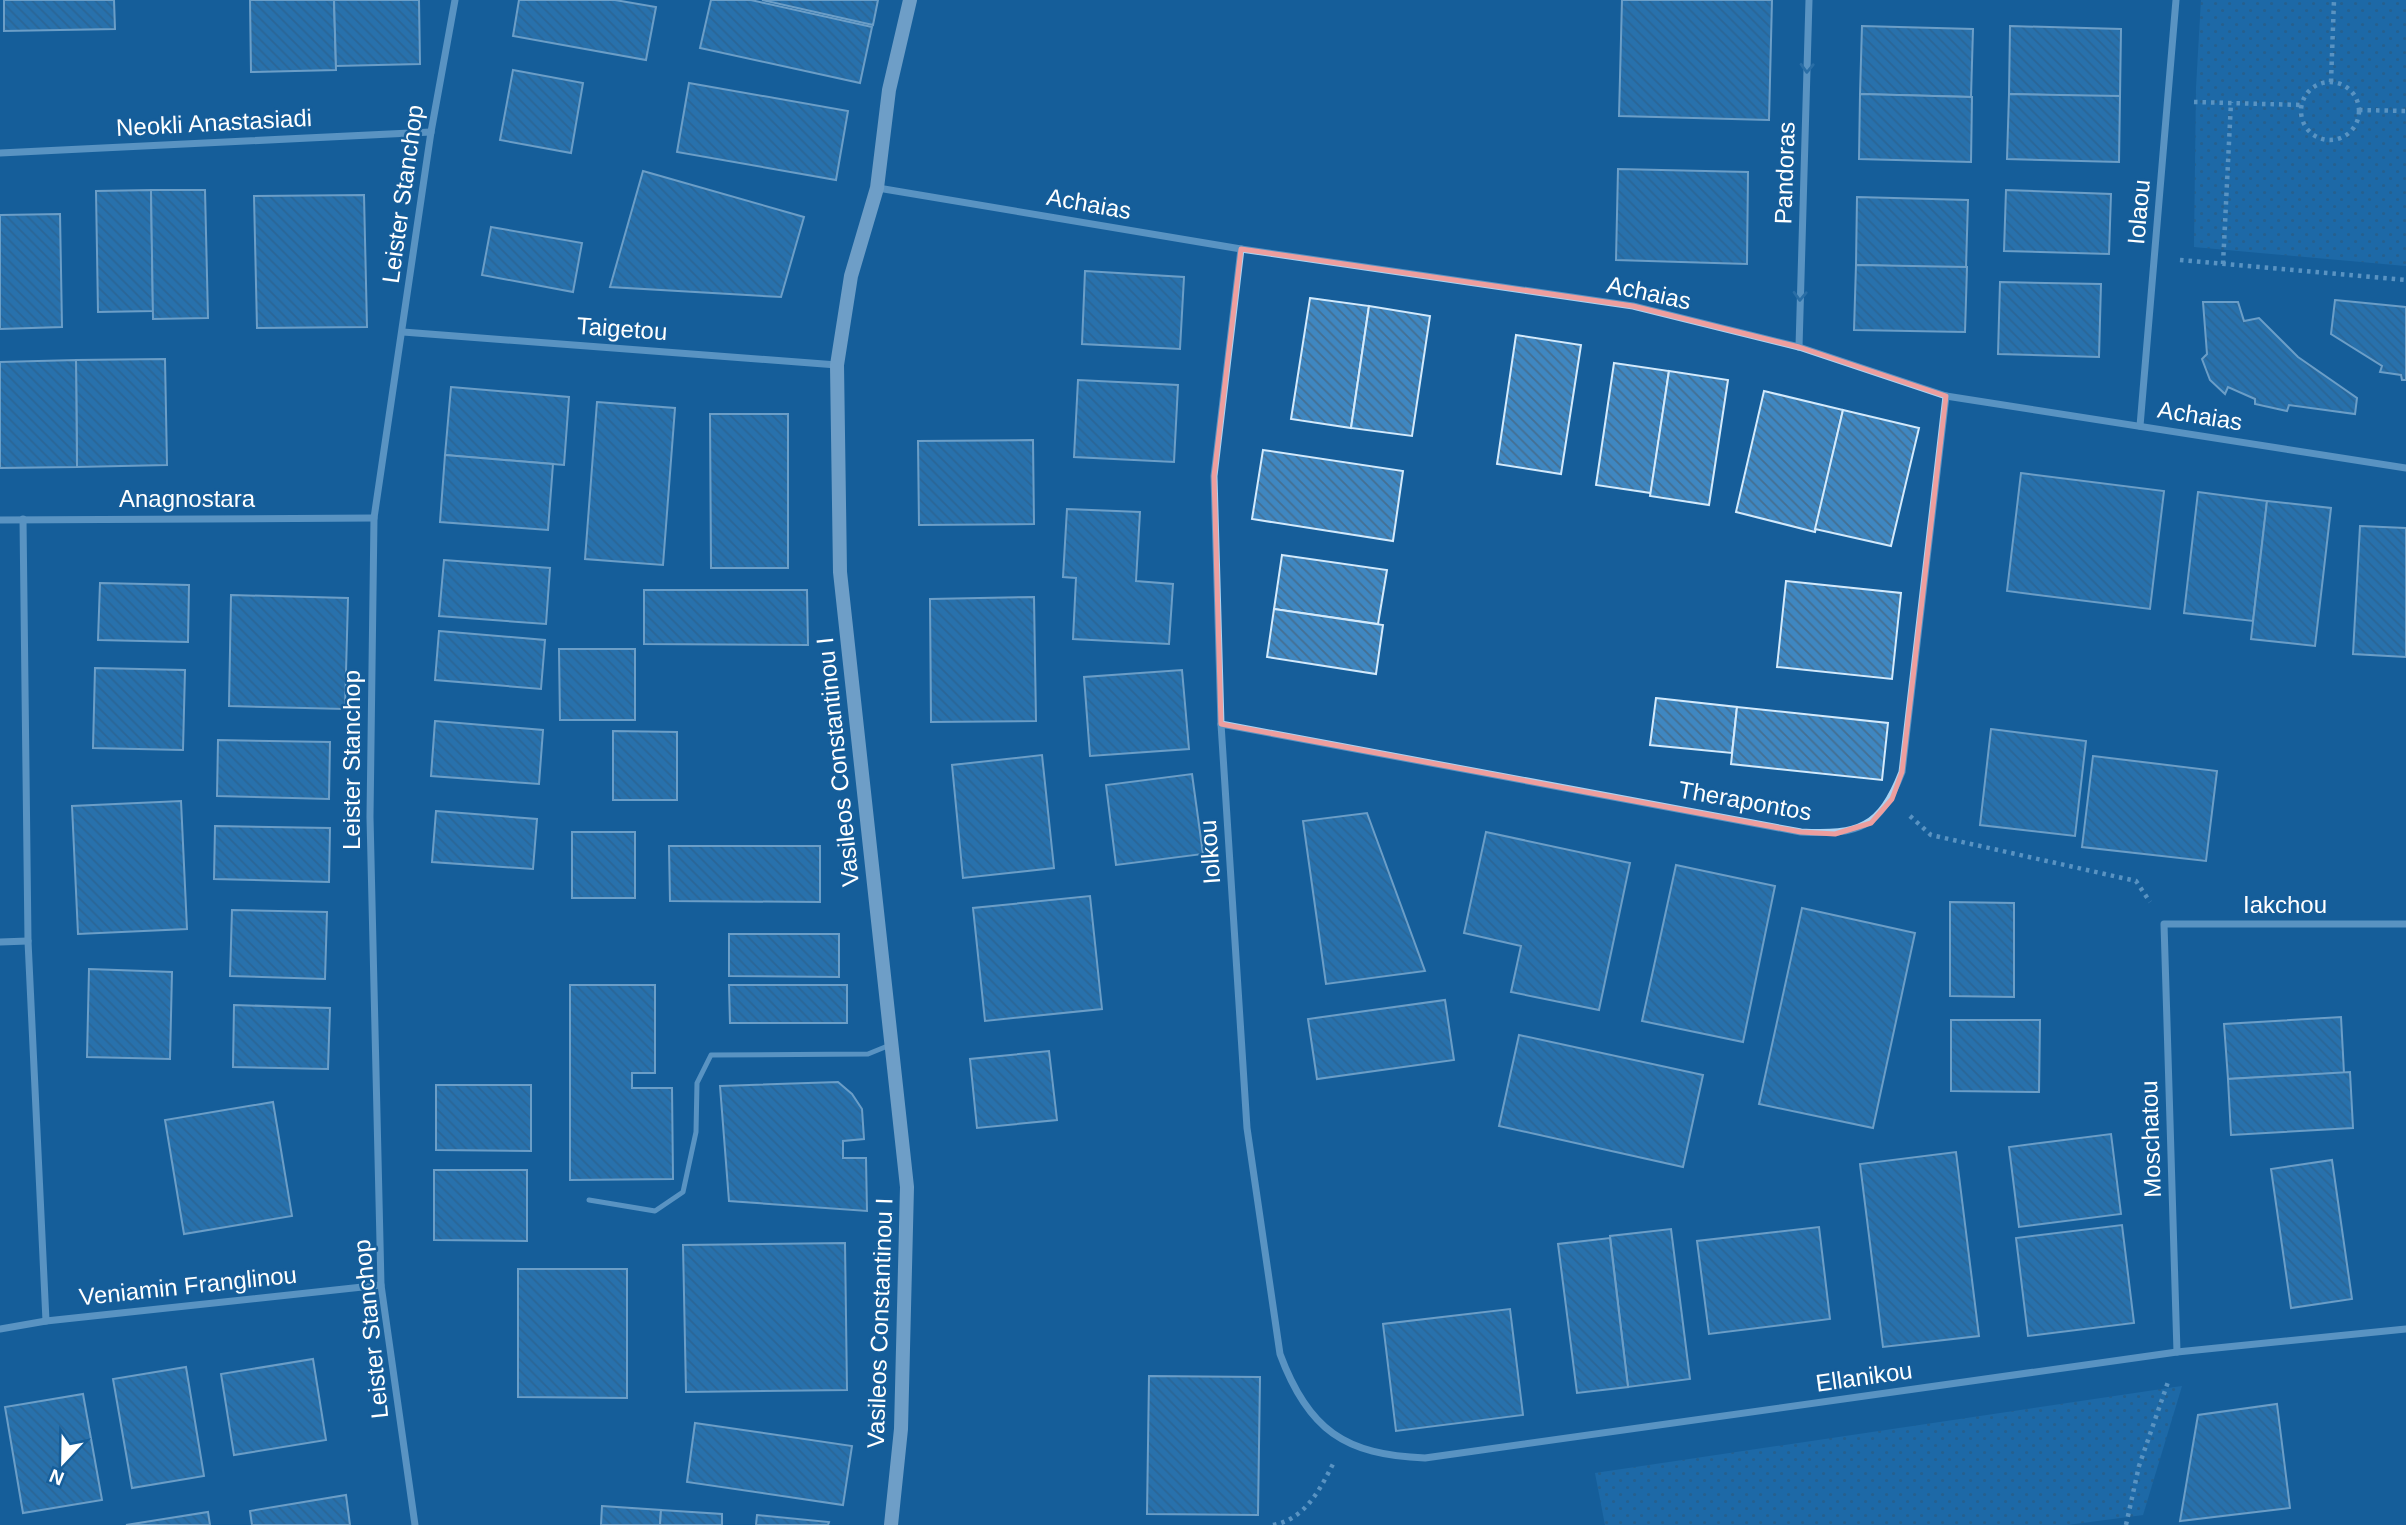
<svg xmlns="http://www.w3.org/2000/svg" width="2406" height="1525" viewBox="0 0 2406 1525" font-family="Arial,sans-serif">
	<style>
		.green { fill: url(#green-dots) }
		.building { fill: url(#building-back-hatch); stroke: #d3eafc; stroke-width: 2 }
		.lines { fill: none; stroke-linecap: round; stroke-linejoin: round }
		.path { stroke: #abd3f2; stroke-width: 4.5; stroke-dasharray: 3.5 5; stroke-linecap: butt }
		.lane { stroke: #abd3f2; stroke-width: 5 }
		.street { stroke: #abd3f2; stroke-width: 7 }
		.secondary { stroke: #daecfc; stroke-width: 14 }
		.oneway { stroke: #4381b4 }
		.marked { fill: none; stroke: #ed9e9e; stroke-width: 5; stroke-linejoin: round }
		.labels { text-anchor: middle; stroke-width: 5; stroke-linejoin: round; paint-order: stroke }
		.street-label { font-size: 24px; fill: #fff; stroke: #165e9a }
	</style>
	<defs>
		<pattern id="green-dots" width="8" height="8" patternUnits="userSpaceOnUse" patternTransform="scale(1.75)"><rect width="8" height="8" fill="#2677b6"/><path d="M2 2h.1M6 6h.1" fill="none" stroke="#396281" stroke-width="1.8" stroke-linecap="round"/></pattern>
		<pattern id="building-back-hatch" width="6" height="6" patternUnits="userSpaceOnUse" patternTransform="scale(1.75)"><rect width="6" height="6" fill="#3f87c1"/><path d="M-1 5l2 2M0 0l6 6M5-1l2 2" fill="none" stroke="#446f92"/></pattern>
	</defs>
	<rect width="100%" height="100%" fill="#165e9a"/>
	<g class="green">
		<polygon points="2201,0 2406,0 2406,266 2194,247 2196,88"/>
		<polygon points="2182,1386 2143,1515 2067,1525 1605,1525 1595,1473"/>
	</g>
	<g class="building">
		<polygon points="4,0 114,0 115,29 4,31"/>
		<polygon points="250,0 334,0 336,70 251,72"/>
		<polygon points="334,0 419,0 420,64 336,66"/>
		<polygon points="519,0 615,0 656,7 646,60 513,36"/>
		<polygon points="711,0 751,0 872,27 860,83 700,48"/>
		<polygon points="762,0 878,0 873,25"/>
		<polygon points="1622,0 1772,0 1769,120 1619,116"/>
		<polygon points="1862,26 1973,29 1971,97 1860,94"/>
		<polygon points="2010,26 2121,29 2120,97 2009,94"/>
		<polygon points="513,70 583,83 571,153 500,140"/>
		<polygon points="689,83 848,111 836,180 677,152"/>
		<polygon points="1860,94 1972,97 1971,162 1859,159"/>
		<polygon points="2009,94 2120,96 2119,162 2007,159"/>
		<polygon points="1618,169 1748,172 1747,264 1616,260"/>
		<polygon points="643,171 804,217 781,297 610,287"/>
		<polygon points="151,190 153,311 98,312 96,191"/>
		<polygon points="151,190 205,190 208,318 153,319"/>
		<polygon points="2006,190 2111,194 2109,254 2004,251"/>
		<polygon points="364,195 367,327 257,328 254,196"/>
		<polygon points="1857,197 1968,200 1966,268 1856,265"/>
		<polygon points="60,214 62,327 0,329 0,215"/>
		<polygon points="491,227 582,243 573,292 482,275"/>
		<polygon points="1856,265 1967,267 1965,332 1854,330"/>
		<polygon points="1085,271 1184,277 1180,349 1082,344"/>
		<polygon points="2000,282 2101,284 2099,357 1998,354"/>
		<polygon points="1310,298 1369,306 1351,428 1291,419"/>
		<polygon points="2335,300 2406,307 2406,380 2402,380 2401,375 2380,372 2382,366 2331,334"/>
		<polygon points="2203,302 2238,302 2244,321 2259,318 2298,357 2357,398 2355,414 2289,405 2287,411 2255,404 2255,399 2228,387 2225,394 2210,380 2202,359 2207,354"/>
		<polygon points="1369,306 1430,316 1412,436 1351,428"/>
		<polygon points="1516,335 1581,345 1561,474 1497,464"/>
		<polygon points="165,359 167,465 77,467 76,360"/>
		<polygon points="76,360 77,467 0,468 0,362"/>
		<polygon points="1614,363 1669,371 1651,493 1596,485"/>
		<polygon points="1669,371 1728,380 1709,505 1650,496"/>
		<polygon points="1078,380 1178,385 1174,462 1074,457"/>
		<polygon points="451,387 569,397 564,465 445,455"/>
		<polygon points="1764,391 1843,410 1815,532 1736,512"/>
		<polygon points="597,402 675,408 663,565 585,559"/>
		<polygon points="1843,410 1919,428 1891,546 1815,529"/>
		<polygon points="710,414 788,414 788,568 711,568"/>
		<polygon points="1033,440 1034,524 919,525 918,441"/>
		<polygon points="1263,450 1403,471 1393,541 1252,519"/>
		<polygon points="445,455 553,464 548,530 440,522"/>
		<polygon points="2021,473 2164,491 2150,609 2007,591"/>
		<polygon points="2198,492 2267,501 2253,621 2184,613"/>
		<polygon points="2267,501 2331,508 2315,646 2251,639"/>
		<polygon points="1067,509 1140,512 1136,581 1173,584 1169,644 1073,639 1076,578 1063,577"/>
		<polygon points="2360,526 2406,528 2406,657 2353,654"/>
		<polygon points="1282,555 1387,570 1378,624 1274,609"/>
		<polygon points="444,560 550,568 546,624 439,616"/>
		<polygon points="1786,581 1901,593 1892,679 1777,667"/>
		<polygon points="100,583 189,585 188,642 98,640"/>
		<polygon points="644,590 807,590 808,645 644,644"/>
		<polygon points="231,595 348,598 345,709 229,706"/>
		<polygon points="1034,597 1036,721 931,722 930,599"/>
		<polygon points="1274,609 1383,625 1376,674 1267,657"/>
		<polygon points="439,631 545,640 541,689 435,680"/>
		<polygon points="559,649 635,649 635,720 560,720"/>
		<polygon points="95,668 185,670 183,750 93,748"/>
		<polygon points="1182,670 1189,749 1090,756 1084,677"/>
		<polygon points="1656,698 1737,707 1732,753 1650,745"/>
		<polygon points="1737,707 1888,723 1882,780 1731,764"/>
		<polygon points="435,721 543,730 539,784 431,776"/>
		<polygon points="1991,729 2086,741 2075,836 1980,825"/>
		<polygon points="613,731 677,732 677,800 613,800"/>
		<polygon points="218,740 330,742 329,799 217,796"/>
		<polygon points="1042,755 1054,868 963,878 952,765"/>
		<polygon points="2093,756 2217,771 2206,861 2082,847"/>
		<polygon points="1192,774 1203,854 1116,865 1106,785"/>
		<polygon points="181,801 187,929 78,934 72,806"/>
		<polygon points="436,811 537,819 533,869 432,862"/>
		<polygon points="1367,813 1425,971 1326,984 1303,821"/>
		<polygon points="215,826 330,828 329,882 214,879"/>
		<rect x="572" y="832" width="63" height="66"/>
		<polygon points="1486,832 1630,863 1599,1010 1511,992 1521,946 1464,933"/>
		<polygon points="669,846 820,846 820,902 670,901"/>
		<polygon points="1676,865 1775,886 1743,1042 1642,1021"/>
		<polygon points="1090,896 1102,1009 985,1021 973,908"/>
		<polygon points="1950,902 2014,903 2014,997 1950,996"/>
		<polygon points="1802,908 1915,933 1873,1128 1759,1104"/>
		<polygon points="232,910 327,912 325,979 230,976"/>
		<polygon points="729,934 839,934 839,977 729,976"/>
		<polygon points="89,969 172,972 170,1059 87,1057"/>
		<polygon points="570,985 655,985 655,1073 632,1073 632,1088 672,1088 673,1179 570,1180"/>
		<polygon points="729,985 847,985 847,1023 730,1023"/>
		<polygon points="1445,1000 1454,1060 1317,1079 1308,1019"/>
		<polygon points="234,1005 330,1008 328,1069 233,1067"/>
		<polygon points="2341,1017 2344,1073 2228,1079 2224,1024"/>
		<polygon points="1951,1020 2040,1020 2039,1092 1951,1091"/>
		<polygon points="1519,1035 1703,1075 1683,1167 1499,1126"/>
		<polygon points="1049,1051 1057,1120 977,1128 970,1059"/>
		<polygon points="2350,1072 2353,1128 2231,1135 2228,1079"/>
		<polygon points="838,1082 852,1094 862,1109 864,1139 843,1141 843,1158 866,1158 867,1211 729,1201 720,1086"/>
		<polygon points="436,1085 531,1085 531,1151 436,1150"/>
		<polygon points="273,1102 292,1216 184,1234 165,1120"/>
		<polygon points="2111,1134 2121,1214 2019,1227 2009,1147"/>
		<polygon points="1956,1152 1979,1336 1883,1347 1860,1164"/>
		<polygon points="2332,1160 2352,1299 2291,1308 2271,1169"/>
		<polygon points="434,1170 527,1170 527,1241 434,1240"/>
		<polygon points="2122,1225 2134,1323 2028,1336 2016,1238"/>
		<polygon points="1819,1227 1830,1319 1709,1334 1697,1241"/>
		<polygon points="1671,1229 1690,1379 1628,1387 1610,1236"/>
		<polygon points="1610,1238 1628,1387 1577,1393 1558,1244"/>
		<polygon points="845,1243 847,1390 686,1392 683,1245"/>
		<polygon points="518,1269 627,1269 627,1398 518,1397"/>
		<polygon points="1510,1309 1523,1415 1396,1431 1383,1324"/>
		<polygon points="313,1359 326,1440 234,1455 221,1374"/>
		<polygon points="186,1367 204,1476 132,1488 113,1379"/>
		<polygon points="1149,1376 1260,1377 1258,1515 1147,1514"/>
		<polygon points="83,1394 102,1500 23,1513 5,1407"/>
		<polygon points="2277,1404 2290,1508 2180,1521 2198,1415"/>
		<polygon points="695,1423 852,1446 843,1505 687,1482"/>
		<polygon points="346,1495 350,1525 252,1525 250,1511"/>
		<polygon points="602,1506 661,1510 660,1525 601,1525"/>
		<polygon points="661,1510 722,1514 722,1525 660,1525"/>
		<polygon points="208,1512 210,1525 126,1525"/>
		<polygon points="757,1515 829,1522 828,1525 756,1525"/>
	</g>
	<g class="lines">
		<g class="path">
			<polyline points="2331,82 2334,0"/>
			<circle cx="2330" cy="111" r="29"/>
			<polyline points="2194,102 2302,105"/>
			<polyline points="2359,110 2406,111"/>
			<polyline points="2180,260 2406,280"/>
			<polyline points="2223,264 2231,102"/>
			<polyline points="1910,816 1931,835 2136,881 2150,902"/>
			<path d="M1273,1525c32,-6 46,-34 60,-61"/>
			<polyline points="2126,1525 2139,1466 2168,1382"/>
		</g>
		<polyline class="lane" points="589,1200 655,1211 683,1192 696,1132 697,1083 711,1055 868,1054 890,1045"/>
		<g class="street">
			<polyline points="0,153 431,132"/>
			<polyline points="878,188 1241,249 1633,306 1799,347 1946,396 2406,468"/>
			<path d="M1241,249l-27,227 7,248 26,404 33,226c28,76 65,101 145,104l752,-106 229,-23"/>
			<polyline points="403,332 837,365"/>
			<polyline points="1799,347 1809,0"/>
			<polyline points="2140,426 2176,0"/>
			<polyline points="23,519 28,941 46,1321"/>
			<polyline points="0,520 374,518"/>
			<path d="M1221,724l580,108c58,3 79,-4 101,-60l44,-376"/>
			<polyline points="0,942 28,941"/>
			<polyline points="0,1329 46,1321 381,1285"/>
			<polyline points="2177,1352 2164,924 2406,924"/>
			<polyline points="415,1525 381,1285 370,817 374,518 431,132 455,0"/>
		</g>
		<polyline class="secondary" points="891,1525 901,1429 907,1187 840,572 837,365 851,276 877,188 889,90 910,0"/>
	</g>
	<defs><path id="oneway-chevron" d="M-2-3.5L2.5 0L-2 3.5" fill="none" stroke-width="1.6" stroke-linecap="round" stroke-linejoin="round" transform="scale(1.75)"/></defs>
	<g class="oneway">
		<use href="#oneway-chevron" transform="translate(1807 68) rotate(92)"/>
		<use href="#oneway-chevron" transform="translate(1800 296) rotate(92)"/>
	</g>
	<path d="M0 0H2406V1525H0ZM1241,249l392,57 166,41 147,49 -44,376 -10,27 -21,24 -36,11 -34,-2 -580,-108 -7,-248z" fill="#165e9a" fill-opacity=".55" fill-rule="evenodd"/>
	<path class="marked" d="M1241,249l392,57 166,41 147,49 -44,376 -10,27 -21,24 -36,11 -34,-2 -580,-108 -7,-248z"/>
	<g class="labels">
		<g class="street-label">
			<text transform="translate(214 123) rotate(-3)" y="8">Neokli Anastasiadi</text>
			<text transform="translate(1785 173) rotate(-88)" y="8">Pandoras</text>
			<text transform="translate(403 194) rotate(-82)" y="8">Leister Stanchop</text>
			<text transform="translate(1089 204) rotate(10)" y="8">Achaias</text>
			<text transform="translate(2139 212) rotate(-85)" y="8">Iolaou</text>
			<text transform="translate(1649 293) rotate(12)" y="8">Achaias</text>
			<text transform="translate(622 329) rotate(4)" y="8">Taigetou</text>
			<text transform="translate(2200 416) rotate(9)" y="8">Achaias</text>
			<text x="187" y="507">Anagnostara</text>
			<text transform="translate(352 760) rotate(-90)" y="8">Leister Stanchop</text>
			<text transform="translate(838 762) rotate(-96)" y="8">Vasileos Constantinou I</text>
			<text transform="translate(1745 801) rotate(10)" y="8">Therapontos</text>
			<text transform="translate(1210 852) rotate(-94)" y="8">Iolkou</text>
			<text x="2285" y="913">Iakchou</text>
			<text transform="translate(2151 1139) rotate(-92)" y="8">Moschatou</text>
			<text transform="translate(188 1286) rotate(-6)" y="8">Veniamin Franglinou</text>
			<text transform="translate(880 1323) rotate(-88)" y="8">Vasileos Constantinou I</text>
			<text transform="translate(371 1329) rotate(-96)" y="8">Leister Stanchop</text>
			<text transform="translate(1864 1377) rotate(-8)" y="8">Ellanikou</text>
		</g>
	</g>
	<g transform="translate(63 1462) rotate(202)" stroke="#165e9a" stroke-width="5" paint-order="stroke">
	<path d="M0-5L12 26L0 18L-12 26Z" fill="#ffffff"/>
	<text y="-10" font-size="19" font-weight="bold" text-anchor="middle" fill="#ffffff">N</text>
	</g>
</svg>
